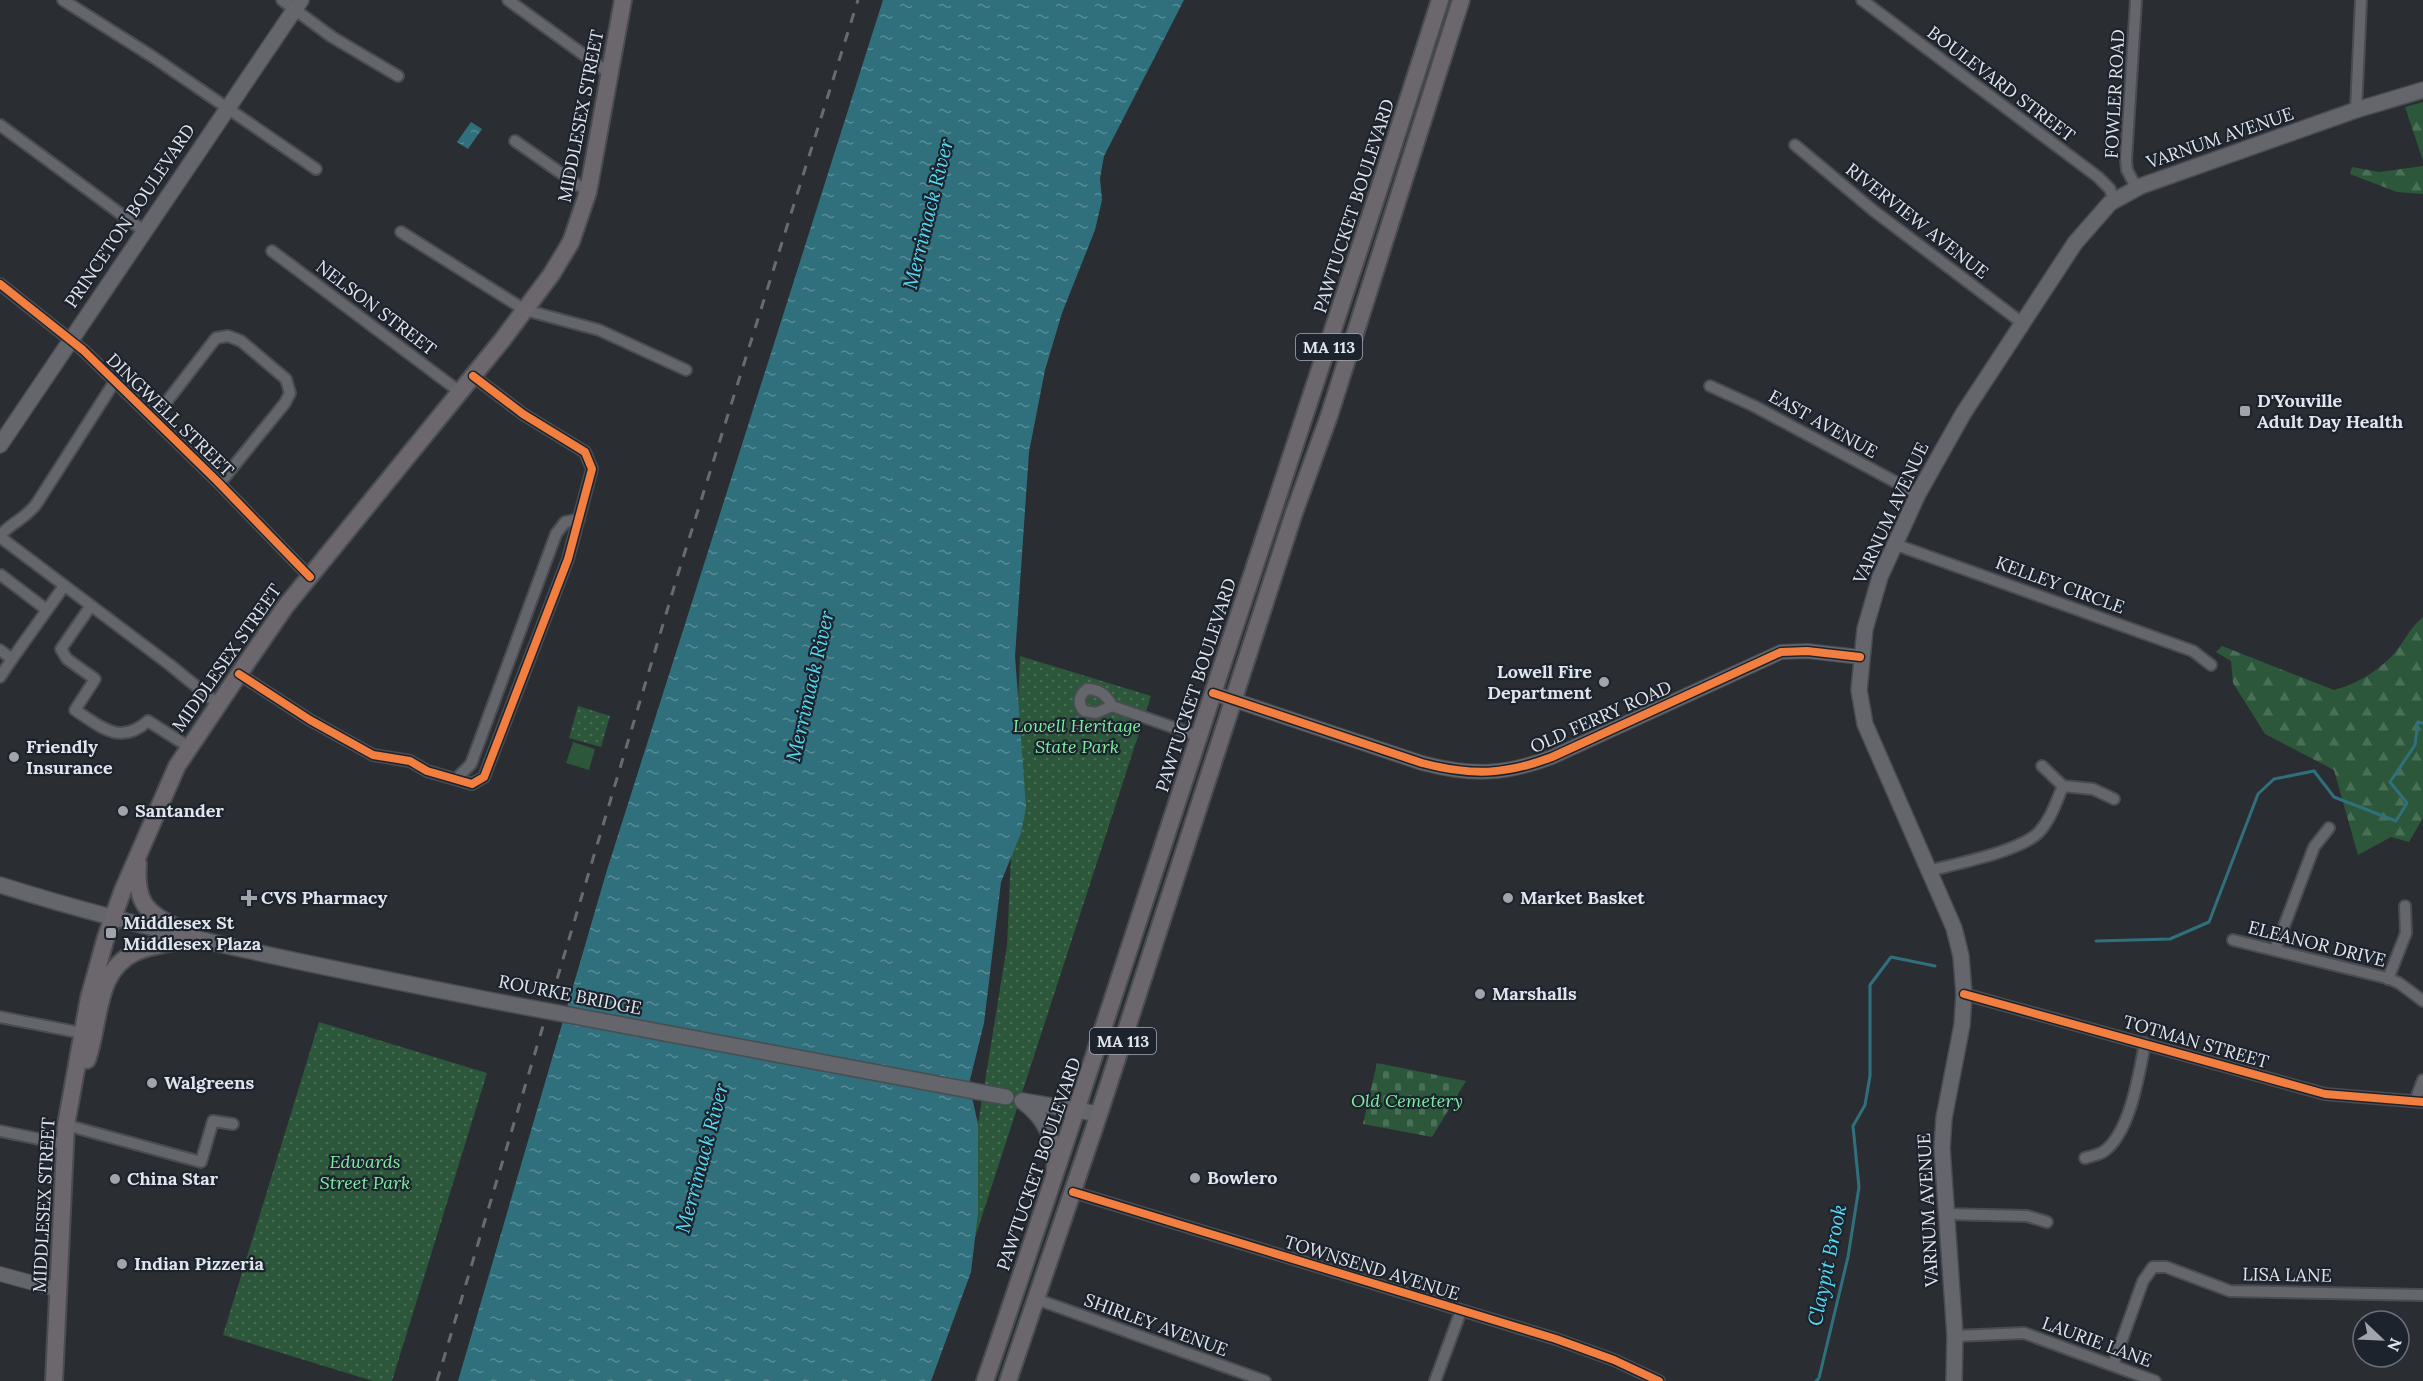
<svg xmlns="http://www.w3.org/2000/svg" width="2423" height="1381" viewBox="0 0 2423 1381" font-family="Lora,serif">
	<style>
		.grass { fill: url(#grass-dots) }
		.forest { fill: url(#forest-firs) }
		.cemetery { fill: url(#cemetery-stones) }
		.pitch { fill: #2c573a }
		.water { fill: url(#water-ripples) }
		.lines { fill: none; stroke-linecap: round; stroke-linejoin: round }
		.stream { stroke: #30707d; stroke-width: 3 }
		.minor-casing { stroke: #494c51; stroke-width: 14 }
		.tertiary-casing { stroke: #494c51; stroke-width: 16 }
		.secondary-casing { stroke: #494c51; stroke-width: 18 }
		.primary-casing { stroke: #494c51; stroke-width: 20 }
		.minor { stroke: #64666b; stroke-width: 10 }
		.tertiary { stroke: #64666b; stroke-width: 14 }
		.secondary { stroke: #64666b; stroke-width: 15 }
		.primary { stroke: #6b676c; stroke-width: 16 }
		.rail { stroke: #696b6f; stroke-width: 3; stroke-dasharray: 10 10; stroke-linecap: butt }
		.secondary-bridge-casing { stroke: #494c51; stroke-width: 18; stroke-linecap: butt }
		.secondary-bridge { stroke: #64666b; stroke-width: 15 }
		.cycleway-casing { stroke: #1d232d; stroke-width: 11 }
		.cycleway { stroke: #f27e40; stroke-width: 8 }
		.poi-dot { fill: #a1a5ab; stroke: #1d232d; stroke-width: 2 }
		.labels { text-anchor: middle; stroke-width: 4.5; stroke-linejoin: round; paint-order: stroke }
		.shield { fill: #1d232d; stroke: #a6abb3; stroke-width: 1.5 }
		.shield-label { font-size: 16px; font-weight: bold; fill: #e1e5ec }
		.street-label { font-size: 18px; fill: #e1e5ec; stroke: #1d232d }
		.poi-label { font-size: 18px; font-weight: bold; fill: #e1e5ec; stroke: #1d232d; text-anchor: start }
		.park-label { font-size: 18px; font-style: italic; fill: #7deda0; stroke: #1d232d }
		.water-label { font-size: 20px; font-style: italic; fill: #55dbf4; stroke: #1d232d }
	</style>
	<defs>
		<pattern id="grass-dots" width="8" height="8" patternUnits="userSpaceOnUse" patternTransform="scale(1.5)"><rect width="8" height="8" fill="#2c573a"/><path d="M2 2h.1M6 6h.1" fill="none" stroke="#4a6f57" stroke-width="1.8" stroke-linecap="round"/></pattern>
		<pattern id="forest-firs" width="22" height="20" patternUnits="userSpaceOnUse" patternTransform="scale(1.5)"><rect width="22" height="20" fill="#2c573a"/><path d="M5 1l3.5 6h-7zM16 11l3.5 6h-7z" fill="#4a6f57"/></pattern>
		<pattern id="cemetery-stones" width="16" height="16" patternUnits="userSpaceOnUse" patternTransform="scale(1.5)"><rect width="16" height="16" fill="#2c573a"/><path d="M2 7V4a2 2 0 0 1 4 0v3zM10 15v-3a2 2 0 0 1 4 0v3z" fill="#4a6f57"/></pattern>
		<pattern id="water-ripples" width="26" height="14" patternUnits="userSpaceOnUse" patternTransform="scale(1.5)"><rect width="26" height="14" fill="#30707d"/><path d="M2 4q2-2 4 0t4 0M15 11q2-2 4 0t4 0" fill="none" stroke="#588b96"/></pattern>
	</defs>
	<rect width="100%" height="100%" fill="#2a2e33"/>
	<g class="grass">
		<polygon points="1020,656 1151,696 957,1293 916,1381 971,1167 1007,946"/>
		<polygon points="578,706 610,716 601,747 569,738"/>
		<polygon points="319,1022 487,1073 392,1381 373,1381 223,1335"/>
	</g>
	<g class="forest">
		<polygon points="2423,102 2423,161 2405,107"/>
		<polygon points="2423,166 2423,194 2397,192 2350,174 2352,167 2379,172"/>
		<path d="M2423,617v201l-14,24 -18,-5 -33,18 -24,-85 -69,-36 -32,-51 -2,-22 -15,-9 6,-6 112,44c20,-5 41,-17 57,-33 12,-12 18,-29 32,-40z"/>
	</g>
	<polygon class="cemetery" points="1377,1063 1466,1081 1432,1137 1363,1124"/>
	<polygon class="pitch" points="573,742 595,749 589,770 566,763"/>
	<g class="water">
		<polygon points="883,0 1184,0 1104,156 1100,178 1102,200 1095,230 1062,313 1045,370 1029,452 1015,656 1026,807 1021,833 1001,882 984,1023 969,1084 978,1124 978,1212 971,1272 931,1381 458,1381 607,870"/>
		<polygon points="471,122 482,129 468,149 457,142"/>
	</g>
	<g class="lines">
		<g class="stream">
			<polyline points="2096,941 2170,939 2209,922 2258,794 2274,779 2314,771 2334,797 2396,821 2407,803 2390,782 2415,745 2418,722 2423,723"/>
			<polyline points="1816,1381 1819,1378 1848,1257 1859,1187 1853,1126 1865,1105 1870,1076 1870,985 1891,957 1935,966"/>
		</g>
		<g class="minor-casing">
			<g id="minor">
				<polyline points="63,0 153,57 316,169"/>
				<polyline points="282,0 332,37 398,76"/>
				<polyline points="508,0 609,73"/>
				<polyline points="1862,0 2098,177 2110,189 2114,200"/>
				<polyline points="2356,110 2361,0"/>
				<polyline points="0,125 144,231"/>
				<polyline points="515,141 588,192"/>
				<polyline points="1795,145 1874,211 2021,322"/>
				<polyline points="2136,187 2127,170 2126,160 2136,0"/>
				<polyline points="401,232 525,310 599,330 686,370"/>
				<polyline points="272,251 460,392"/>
				<polyline points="0,284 83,350 217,481 310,577"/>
				<polyline points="1710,386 1754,406 1918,494"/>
				<polyline points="154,418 216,338 228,336 241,341 286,379 290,393 285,403 220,483"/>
				<path d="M0,536c11,-14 26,-17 37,-33l78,-122"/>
				<polyline points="0,537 170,665 218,704"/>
				<polyline points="1894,544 2193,651 2211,665"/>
				<polyline points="1,575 47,610 12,659"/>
				<path d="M90,607l-29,42 6,10 28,20 -20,31c26,17 45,36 73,11l41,26"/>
				<polyline points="47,610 64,586"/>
				<polyline points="0,650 12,659 0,677"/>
				<polyline points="239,674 310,720 373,755 410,761 427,771 472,784 484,777 568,559 592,469 585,452 523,414 473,376"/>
				<path d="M1112,706c-5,-11 -13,-17 -25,-17 -8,6 -10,14 -3,22l12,2 16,-7 86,30"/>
				<polyline points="2042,766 2063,786 2093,789 2114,799"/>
				<polyline points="456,779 471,764 556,534 565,522 579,519"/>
				<path d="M1928,871c27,-7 94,-20 111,-39 12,-13 17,-30 24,-46"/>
				<polyline points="2233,940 2387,978 2399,983 2423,1001"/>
				<polyline points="2275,950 2314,847 2329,828"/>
				<polyline points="2388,979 2406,933 2405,906"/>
				<polyline points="1964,994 2325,1094 2423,1102"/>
				<polyline points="0,1017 82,1033"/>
				<polyline points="2415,1101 2423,1080"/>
				<polyline points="66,1125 201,1162 213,1121 233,1124"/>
				<polyline points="0,1131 64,1144"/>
				<path d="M2085,1158c6,-2 13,-3 18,-6 27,-18 36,-78 42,-109"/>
				<polyline points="1073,1192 1556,1339 1614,1360 1659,1381"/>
				<polyline points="1945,1214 2027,1216 2047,1222"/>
				<polyline points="1036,1299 1265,1381"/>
				<polyline points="1955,1336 2024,1333 2155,1381"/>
				<polyline points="2113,1365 2143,1281 2153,1267 2166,1267 2230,1291 2423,1295"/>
				<polyline points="1435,1381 1461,1311"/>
			</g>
		</g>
		<g class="tertiary-casing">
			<g id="tertiary">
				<path d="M1213,693l209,70c49,13 83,12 130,-6l229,-105 26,-1 53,6"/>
				<polyline points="0,1274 59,1290"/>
			</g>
		</g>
		<g class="secondary-casing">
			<g id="secondary">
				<polyline points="0,445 301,0"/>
				<path d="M0,885c161,51 328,83 494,116"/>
				<path d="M1022,1101c22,16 36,41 32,69"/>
				<polyline points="1023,1101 1099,1114"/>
				<polyline points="1954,1381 1955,1336 1942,1148 1944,1118 1962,1025 1964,994 1961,956 1954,928 1865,724 1859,690 1865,629 1880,577 1918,494 1963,414 2075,243 2110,203 2141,186 2356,110 2423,90"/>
			</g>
		</g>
		<g class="primary-casing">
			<g id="primary">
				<path d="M138,863c-4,53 19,51 56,75"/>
				<path d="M87,1060c14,-38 7,-89 49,-108 18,-8 39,-9 58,-14"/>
				<polyline points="54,1381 66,1125 89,998 106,937 123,890 177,766 239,674 285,607 503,339 551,275 571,242 588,192 623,0"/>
				<path d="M985,1381c74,-214 143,-430 214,-645 80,-245 163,-490 241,-736"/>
				<polyline points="1008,1381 1099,1114 1294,513 1329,416 1461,0"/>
			</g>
		</g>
		<use href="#minor" class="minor"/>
		<use href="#tertiary" class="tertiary"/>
		<use href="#secondary" class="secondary"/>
		<use href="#primary" class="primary"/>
		<polyline class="rail" points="437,1381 678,574 858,0"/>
		<g class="secondary-bridge-casing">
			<polyline id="secondary-bridge" points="494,1001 1006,1097"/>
		</g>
		<use href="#secondary-bridge" class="secondary-bridge"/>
		<g class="cycleway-casing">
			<g id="cycleway">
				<polyline points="0,284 83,350 217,481 310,577"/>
				<polyline points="239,674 310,720 373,755 410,761 427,771 472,784 484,777 568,559 592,469 585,452 523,414 473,376"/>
				<path d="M1213,693l209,70c49,13 83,12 130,-6l229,-105 26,-1 53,6"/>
				<polyline points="1964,994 2325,1094 2423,1102"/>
				<polyline points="1073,1192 1556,1339 1614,1360 1659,1381"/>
			</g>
		</g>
		<use href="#cycleway" class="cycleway"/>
	</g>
	<g class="poi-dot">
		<rect x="2239" y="405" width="12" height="12" rx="3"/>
		<circle cx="1604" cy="682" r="6"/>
		<circle cx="14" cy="757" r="6"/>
		<circle cx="123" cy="811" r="6"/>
		<path d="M246 889h6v6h6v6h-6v6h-6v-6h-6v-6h6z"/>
		<circle cx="1508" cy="898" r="6"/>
		<rect x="105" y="927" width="12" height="12" rx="3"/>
		<circle cx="1480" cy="994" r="6"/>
		<circle cx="152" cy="1083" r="6"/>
		<circle cx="1195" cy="1178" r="6"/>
		<circle cx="115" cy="1179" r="6"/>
		<circle cx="122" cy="1264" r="6"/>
	</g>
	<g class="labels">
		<g class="shield">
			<rect x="1296" y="334" width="66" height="26" rx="4.5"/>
			<rect x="1090" y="1028" width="66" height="26" rx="4.5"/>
		</g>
		<g class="shield-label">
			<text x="1329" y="353">MA 113</text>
			<text x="1123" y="1047">MA 113</text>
		</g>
		<g class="street-label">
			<text transform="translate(2001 84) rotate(37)" y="6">BOULEVARD STREET</text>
			<text transform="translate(2115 94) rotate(-87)" y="6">FOWLER ROAD</text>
			<text transform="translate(581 116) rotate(-79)" y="6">MIDDLESEX STREET</text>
			<text transform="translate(2220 138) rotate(-19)" y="6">VARNUM AVENUE</text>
			<text transform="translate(1354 206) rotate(-72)" y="6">PAWTUCKET BOULEVARD</text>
			<text transform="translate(130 216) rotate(-56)" y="6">PRINCETON BOULEVARD</text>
			<text transform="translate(1917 221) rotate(38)" y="6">RIVERVIEW AVENUE</text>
			<text transform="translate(376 308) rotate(37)" y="6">NELSON STREET</text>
			<text transform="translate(170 415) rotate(44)" y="6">DINGWELL STREET</text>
			<text transform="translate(1823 424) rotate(29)" y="6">EAST AVENUE</text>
			<text transform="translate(1891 513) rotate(-65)" y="6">VARNUM AVENUE</text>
			<text transform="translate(2060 585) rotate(20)" y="6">KELLEY CIRCLE</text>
			<text transform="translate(227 658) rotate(-55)" y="6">MIDDLESEX STREET</text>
			<text transform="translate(1196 685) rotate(-72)" y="6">PAWTUCKET BOULEVARD</text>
			<text transform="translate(1601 717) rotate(-24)" y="6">OLD FERRY ROAD</text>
			<text transform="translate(2317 944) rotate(14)" y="6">ELEANOR DRIVE</text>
			<text transform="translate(570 995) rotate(11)" y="6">ROURKE BRIDGE</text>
			<text transform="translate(2196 1042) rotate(16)" y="6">TOTMAN STREET</text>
			<text transform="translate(1039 1164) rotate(-71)" y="6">PAWTUCKET BOULEVARD</text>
			<text transform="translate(44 1205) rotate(-87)" y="6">MIDDLESEX STREET</text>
			<text transform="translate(1928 1210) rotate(-93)" y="6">VARNUM AVENUE</text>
			<text transform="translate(1372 1268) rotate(17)" y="6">TOWNSEND AVENUE</text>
			<text transform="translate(2287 1275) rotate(1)" y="6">LISA LANE</text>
			<text transform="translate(1156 1325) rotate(20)" y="6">SHIRLEY AVENUE</text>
			<text transform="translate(2097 1342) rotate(20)" y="6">LAURIE LANE</text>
		</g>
		<g class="poi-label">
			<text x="2257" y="407">D'Youville<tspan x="2257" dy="21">Adult Day Health</tspan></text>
			<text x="1592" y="678" text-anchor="end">Lowell Fire<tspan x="1592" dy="21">Department</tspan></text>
			<text x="26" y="753">Friendly<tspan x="26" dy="21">Insurance</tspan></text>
			<text x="135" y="817">Santander</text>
			<text x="261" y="904">CVS Pharmacy</text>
			<text x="1520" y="904">Market Basket</text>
			<text x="123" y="929">Middlesex St<tspan x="123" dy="21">Middlesex Plaza</tspan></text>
			<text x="1492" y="1000">Marshalls</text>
			<text x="164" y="1089">Walgreens</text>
			<text x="1207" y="1184">Bowlero</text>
			<text x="127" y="1185">China Star</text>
			<text x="134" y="1270">Indian Pizzeria</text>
		</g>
		<g class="park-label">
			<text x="1077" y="732">Lowell Heritage<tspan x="1077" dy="21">State Park</tspan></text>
			<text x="1407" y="1107">Old Cemetery</text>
			<text x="365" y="1168">Edwards<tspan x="365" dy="21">Street Park</tspan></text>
		</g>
		<g class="water-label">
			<text transform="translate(928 214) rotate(-76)" y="7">Merrimack River</text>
			<text transform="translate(810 686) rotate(-77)" y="7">Merrimack River</text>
			<text transform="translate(702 1158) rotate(-75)" y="7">Merrimack River</text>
			<text transform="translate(1827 1265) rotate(-78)" y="7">Claypit Brook</text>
		</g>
	</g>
	<g transform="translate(2381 1339) rotate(113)"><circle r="28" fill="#1d232d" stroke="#6b7179" stroke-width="1.5"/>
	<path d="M0-4.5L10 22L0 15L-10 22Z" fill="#a1a5ab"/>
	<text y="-9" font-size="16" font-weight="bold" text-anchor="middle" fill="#e1e5ec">N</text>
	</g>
</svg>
